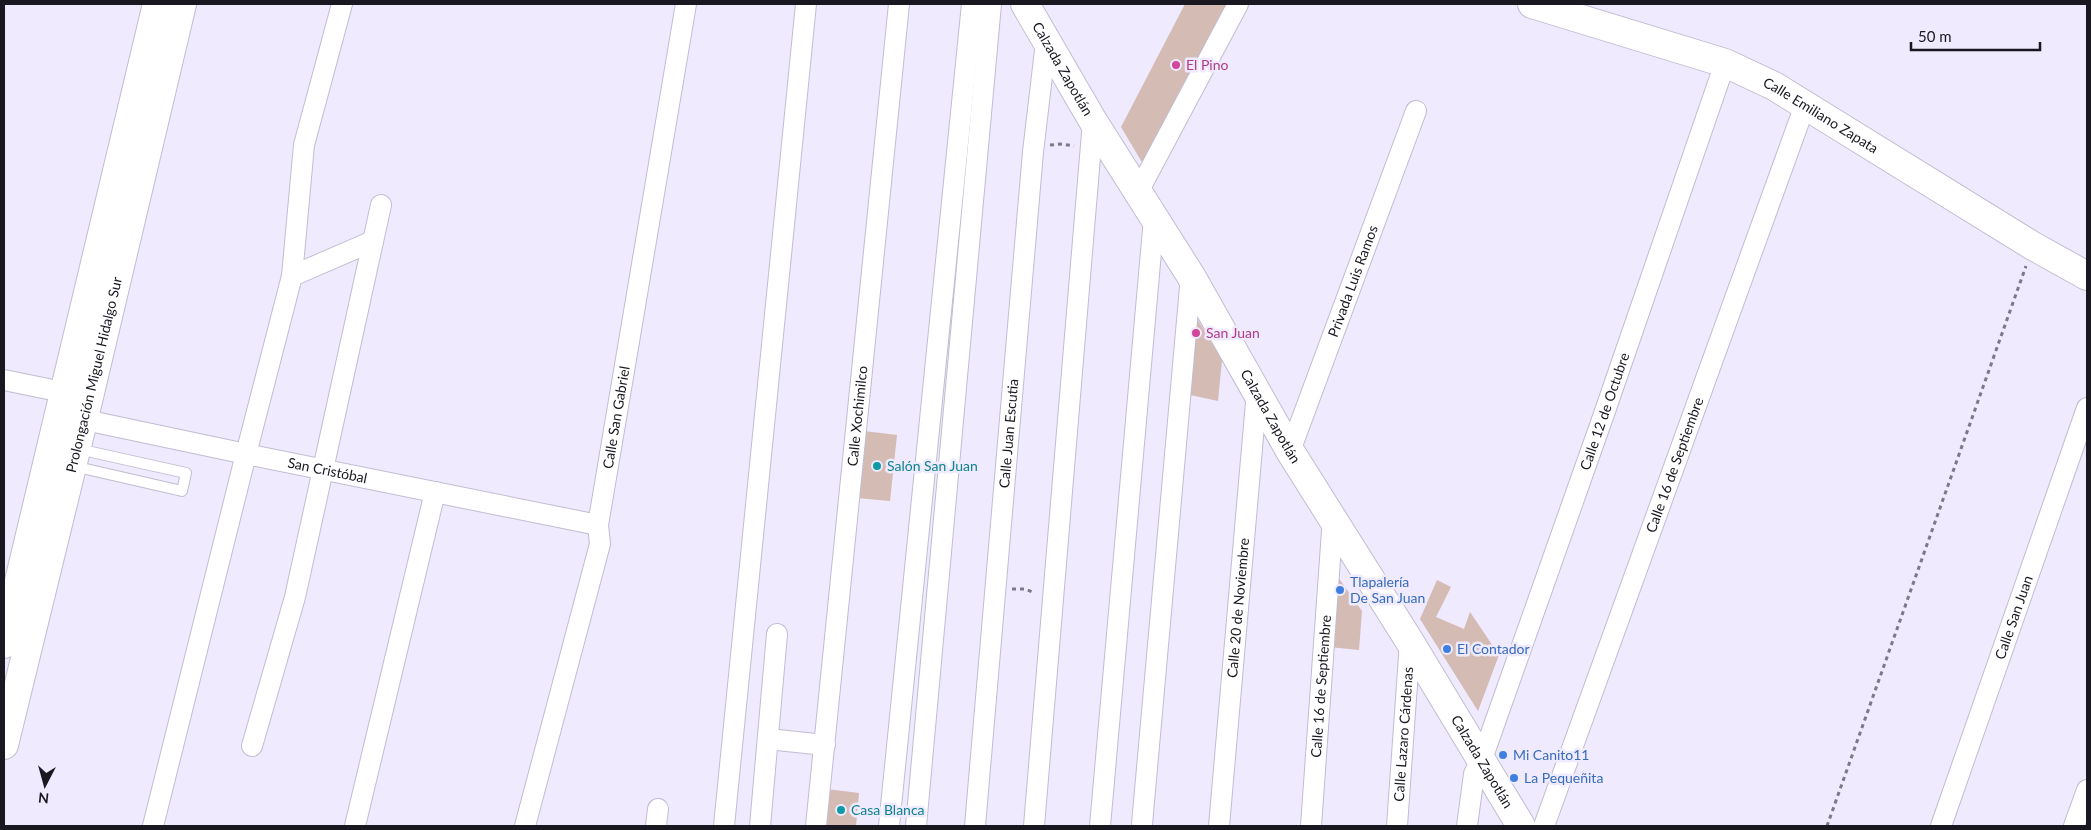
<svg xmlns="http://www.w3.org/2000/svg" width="2091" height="830" viewBox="0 0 2091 830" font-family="Lato,sans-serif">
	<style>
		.building { fill: #d4bbb3 }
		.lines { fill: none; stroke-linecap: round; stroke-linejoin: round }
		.lane-casing { stroke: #c2bcd2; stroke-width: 12 }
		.street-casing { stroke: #c2bcd2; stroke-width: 22 }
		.secondary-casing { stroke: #c2bcd2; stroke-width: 30 }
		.path { stroke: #7c7986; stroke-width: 3; stroke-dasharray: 4 4; stroke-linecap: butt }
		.lane { stroke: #fff; stroke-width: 10 }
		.street { stroke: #fff; stroke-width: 20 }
		.secondary { stroke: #fff; stroke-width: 28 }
		.hotel-dot { fill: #d1479c; stroke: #efeafd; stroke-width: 2 }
		.culture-dot { fill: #0f9aa8; stroke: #efeafd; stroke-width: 2 }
		.shop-dot { fill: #3f7fe0; stroke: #efeafd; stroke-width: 2 }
		.labels { text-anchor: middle; stroke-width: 5; stroke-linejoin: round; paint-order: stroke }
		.hotel-label { font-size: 14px; fill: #b23c85; stroke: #efeafd; text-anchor: start }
		.street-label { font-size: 14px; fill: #19171f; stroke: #efeafd }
		.culture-label { font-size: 14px; fill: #0d838f; stroke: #efeafd; text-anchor: start }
		.shop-label { font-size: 14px; fill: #366cbe; stroke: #efeafd; text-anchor: start }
	</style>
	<rect width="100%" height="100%" fill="#efeafd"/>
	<g class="building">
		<polygon points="1185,4 1230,4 1146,169 1121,127"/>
		<polygon points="1189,305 1222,360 1218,401 1181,393"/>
		<polygon points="864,431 897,435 890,501 857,498"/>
		<polygon points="1333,570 1362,611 1359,650 1329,647"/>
		<polygon points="1437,580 1451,587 1436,617 1464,629 1470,612 1499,655 1478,711 1420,619"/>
		<polygon points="827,789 859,793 856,826 823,826"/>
	</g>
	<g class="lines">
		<g class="lane-casing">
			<polyline id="lane" points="73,466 182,491 186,473 78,449"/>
		</g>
		<g class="street-casing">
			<g id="street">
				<polyline points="1138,192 1238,4"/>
				<polyline points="292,276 304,145 342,4"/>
				<polyline points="4,380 77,395"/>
				<path id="s1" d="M71,417l175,37 352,71"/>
				<path id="s2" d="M1290,451l126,-340"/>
				<polyline points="768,739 825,745"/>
				<polyline points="252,746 295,597 381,205"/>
				<polyline points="1142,824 1191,276"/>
				<polyline points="153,826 246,454 292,276 373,241"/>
				<polyline points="355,826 435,492"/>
				<path id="s3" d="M525,826l75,-282 -2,-19 88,-521"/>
				<polyline points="656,826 658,809"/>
				<polyline points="724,826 806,4"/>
				<polyline points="760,826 777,634"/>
				<path id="s4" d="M816,826l83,-822"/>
				<polyline points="889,826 972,4"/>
				<polyline points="916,826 991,4"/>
				<path id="s5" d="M975,826l58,-674 13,-110"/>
				<polyline points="1034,826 1093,121"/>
				<polyline points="1100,826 1154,218"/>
				<path id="s6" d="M1219,826l38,-435"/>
				<path id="s7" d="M1311,826l22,-309"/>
				<path id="s8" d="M1397,826l13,-184"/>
				<path id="s9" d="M1467,826l7,-52 8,-15 122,-345 121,-351"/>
				<path id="s10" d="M1544,826l261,-721"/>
				<path id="s11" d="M1941,826l146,-418"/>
				<polyline points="2074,826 2087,790"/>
			</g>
		</g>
		<g class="secondary-casing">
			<g id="secondary">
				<path id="s12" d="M1025,4l68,117 98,155 99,175 120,191 111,184"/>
				<path id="s13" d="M1532,4l193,59 49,23 259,160 54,30"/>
				<polyline points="4,644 157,4"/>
				<path id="s14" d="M4,745l85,-348 93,-393"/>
			</g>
		</g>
		<g class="path">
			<polyline points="1050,145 1062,144 1074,146"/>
			<polyline points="1012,589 1025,589 1035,593"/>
			<polyline points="1827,826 2026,266"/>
		</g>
		<use href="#lane" class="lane"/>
		<use href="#street" class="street"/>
		<use href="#secondary" class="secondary"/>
	</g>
	<g class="hotel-dot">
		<circle cx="1176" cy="65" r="5"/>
		<circle cx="1196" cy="333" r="5"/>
	</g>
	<g class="culture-dot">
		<circle cx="877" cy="466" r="5"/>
		<circle cx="841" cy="810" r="5"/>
	</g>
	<g class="shop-dot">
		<circle cx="1340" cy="590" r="5"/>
		<circle cx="1447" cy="649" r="5"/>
		<circle cx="1503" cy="755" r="5"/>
		<circle cx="1514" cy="778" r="5"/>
	</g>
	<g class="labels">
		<g class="hotel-label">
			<text x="1186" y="70">El Pino</text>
			<text x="1206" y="338">San Juan</text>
		</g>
		<g class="street-label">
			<text dy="5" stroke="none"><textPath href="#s12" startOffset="75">Calzada Zapotlán</textPath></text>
			<text dy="5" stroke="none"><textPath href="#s13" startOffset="311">Calle Emiliano Zapata</textPath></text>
			<text dy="5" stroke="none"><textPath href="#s2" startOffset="181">Privada Luis Ramos</textPath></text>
			<text dy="5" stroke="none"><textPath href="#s14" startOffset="381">Prolongación Miguel Hidalgo Sur</textPath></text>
			<text dy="5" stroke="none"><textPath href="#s9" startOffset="438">Calle 12 de Octubre</textPath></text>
			<text dy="5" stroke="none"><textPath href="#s4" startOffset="412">Calle Xochimilco</textPath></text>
			<text dy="5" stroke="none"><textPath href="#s12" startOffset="480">Calzada Zapotlán</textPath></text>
			<text dy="5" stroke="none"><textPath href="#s3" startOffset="420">Calle San Gabriel</textPath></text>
			<text dy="5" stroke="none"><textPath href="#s5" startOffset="394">Calle Juan Escutia</textPath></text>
			<text dy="5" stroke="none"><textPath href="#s10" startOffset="384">Calle 16 de Septiembre</textPath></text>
			<text dy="5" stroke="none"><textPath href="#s1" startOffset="262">San Cristóbal</textPath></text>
			<text dy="5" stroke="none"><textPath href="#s6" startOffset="219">Calle 20 de Noviembre</textPath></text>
			<text dy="5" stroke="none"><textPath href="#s11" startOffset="221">Calle San Juan</textPath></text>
			<text dy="5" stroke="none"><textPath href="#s7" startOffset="140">Calle 16 de Septiembre</textPath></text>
			<text dy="5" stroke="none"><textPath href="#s8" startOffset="92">Calle Lazaro Cárdenas</textPath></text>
			<text dy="5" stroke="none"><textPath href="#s12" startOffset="885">Calzada Zapotlán</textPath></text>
		</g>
		<g class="culture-label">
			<text x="887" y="471">Salón San Juan</text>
			<text x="851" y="815">Casa Blanca</text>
		</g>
		<g class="shop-label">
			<text x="1350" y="587">Tlapalería<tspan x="1350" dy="16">De San Juan</tspan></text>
			<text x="1457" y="654">El Contador</text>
			<text x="1513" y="760">Mi Canito11</text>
			<text x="1524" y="783">La Pequeñita</text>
		</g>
	</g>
	<rect width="2091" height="830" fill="none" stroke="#19171f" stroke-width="10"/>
	<g transform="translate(45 785) rotate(186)" stroke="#efeafd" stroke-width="4" paint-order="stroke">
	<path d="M0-4L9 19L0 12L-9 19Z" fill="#19171f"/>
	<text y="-8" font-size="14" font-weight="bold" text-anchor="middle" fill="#19171f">N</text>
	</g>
	<path d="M1911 42v8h129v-8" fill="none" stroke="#19171f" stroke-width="2.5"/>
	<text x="1918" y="42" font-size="15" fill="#19171f" stroke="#efeafd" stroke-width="4" paint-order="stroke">50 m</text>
</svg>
